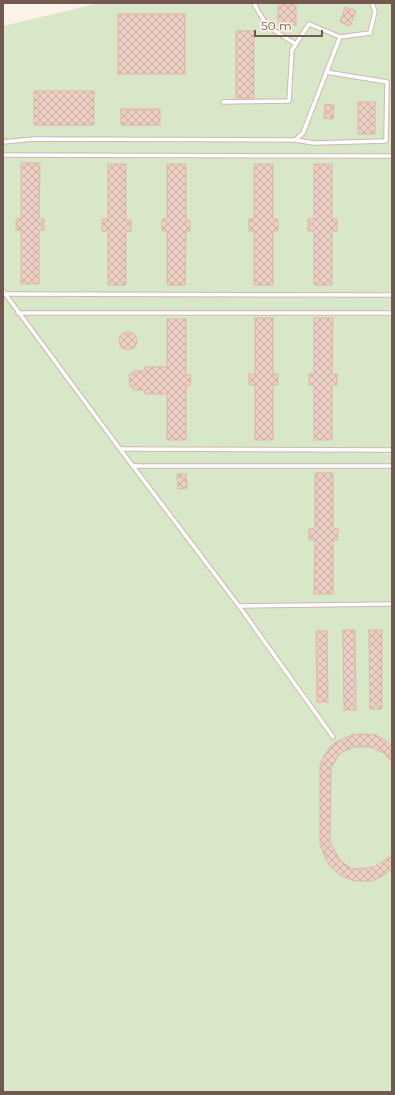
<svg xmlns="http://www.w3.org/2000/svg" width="395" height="1095" viewBox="0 0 395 1095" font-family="Montserrat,sans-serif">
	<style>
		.pitch { fill: #d8e7c8 }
		.building { fill: url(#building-cross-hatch); stroke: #dfb5a5 }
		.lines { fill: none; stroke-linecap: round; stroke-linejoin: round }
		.lane-casing { stroke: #ccb9b0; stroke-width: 5.5 }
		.lane { stroke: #fff; stroke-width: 3.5 }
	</style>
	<defs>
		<pattern id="building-cross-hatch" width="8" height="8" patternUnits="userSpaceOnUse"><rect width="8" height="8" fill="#edd0c3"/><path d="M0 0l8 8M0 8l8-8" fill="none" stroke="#c4aca1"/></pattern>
	</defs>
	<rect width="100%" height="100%" fill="#fbf2e9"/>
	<polygon class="pitch" points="100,3 392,3 392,1092 3,1092 3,26"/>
	<g class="building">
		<rect x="278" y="3" width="18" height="22"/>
		<polygon points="345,7 356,11 350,26 340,22"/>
		<rect x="118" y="14" width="67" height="60"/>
		<rect x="236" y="31" width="18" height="67"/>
		<rect x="34" y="91" width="60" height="34"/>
		<rect x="358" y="102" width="17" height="32"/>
		<polygon points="325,104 334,105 333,119 324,118"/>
		<rect x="121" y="109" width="39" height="16"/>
		<polygon points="21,163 40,163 39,219 44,219 44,230 39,230 39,284 21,284 21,230 16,230 16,219 21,219"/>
		<polygon points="108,164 126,164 126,220 131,220 131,231 126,231 126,285 108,285 108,231 102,231 102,219 108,219"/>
		<polygon points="167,164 186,164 186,220 190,220 190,231 186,231 185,285 167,285 167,231 162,231 162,219 167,219"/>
		<polygon points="254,164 273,164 273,219 278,219 278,231 273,231 273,285 254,285 254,231 249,231 249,219 254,219"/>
		<polygon points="314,164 332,164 332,219 337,219 337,231 332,231 332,285 314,285 314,231 308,231 308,219 314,219"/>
		<polygon points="255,318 273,318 273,374 278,374 278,385 273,385 273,440 255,440 255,385 249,385 249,374 255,374"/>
		<polygon points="314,318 333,318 332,374 337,374 337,385 332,385 332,440 314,440 314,385 309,385 309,374 314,374"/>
		<polygon points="167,319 186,319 186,375 191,375 190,386 186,386 186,440 167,440 167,394 145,394 145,390 134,390 130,385 129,375 134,371 145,371 145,367 167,367"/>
		<circle cx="128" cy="341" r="9"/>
		<polygon points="315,473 333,473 333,529 338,529 338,540 333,540 333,594 314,594 315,540 309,540 309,529 315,529"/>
		<polygon points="177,474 186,474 187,488 178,489"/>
		<polygon points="343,630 355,630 356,710 344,710"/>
		<polygon points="369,630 382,630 382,709 370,709"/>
		<polygon points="316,631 327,631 328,702 317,702"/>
		<polygon points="360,734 376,735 388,742 392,746 392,762 384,753 370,747 355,747 342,752 338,756 331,768 330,842 340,860 350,868 357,869 374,867 381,863 392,854 392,869 381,877 371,881 355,881 341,876 331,867 326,860 320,844 320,766 322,759 330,747 336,742 352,735"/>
	</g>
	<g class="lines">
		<g class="lane-casing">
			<g id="lane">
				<path d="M254,3c11,24 20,28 42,41"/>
				<polyline points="223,102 289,101 292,50 309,24 340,37"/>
				<polyline points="295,140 314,143 386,141 387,82 326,72"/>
				<polyline points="3,142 34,139 295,140 303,133 340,37 370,33 375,11 372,3"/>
				<polyline points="3,155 392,156"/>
				<polyline points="3,291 120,449 239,606 333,737"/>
				<polyline points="5,294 392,295"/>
				<polyline points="18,313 392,313"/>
				<polyline points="120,449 392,450"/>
				<polyline points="134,466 392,466"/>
				<polyline points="239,606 392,604"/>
			</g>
		</g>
		<use href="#lane" class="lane"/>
	</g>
	<rect width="395" height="1095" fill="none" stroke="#73584f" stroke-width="8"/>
	<path d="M255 30v6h67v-6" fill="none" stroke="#73584f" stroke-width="2"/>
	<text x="261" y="30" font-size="12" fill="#73584f" stroke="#fdf6ef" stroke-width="3" paint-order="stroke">50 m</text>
</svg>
